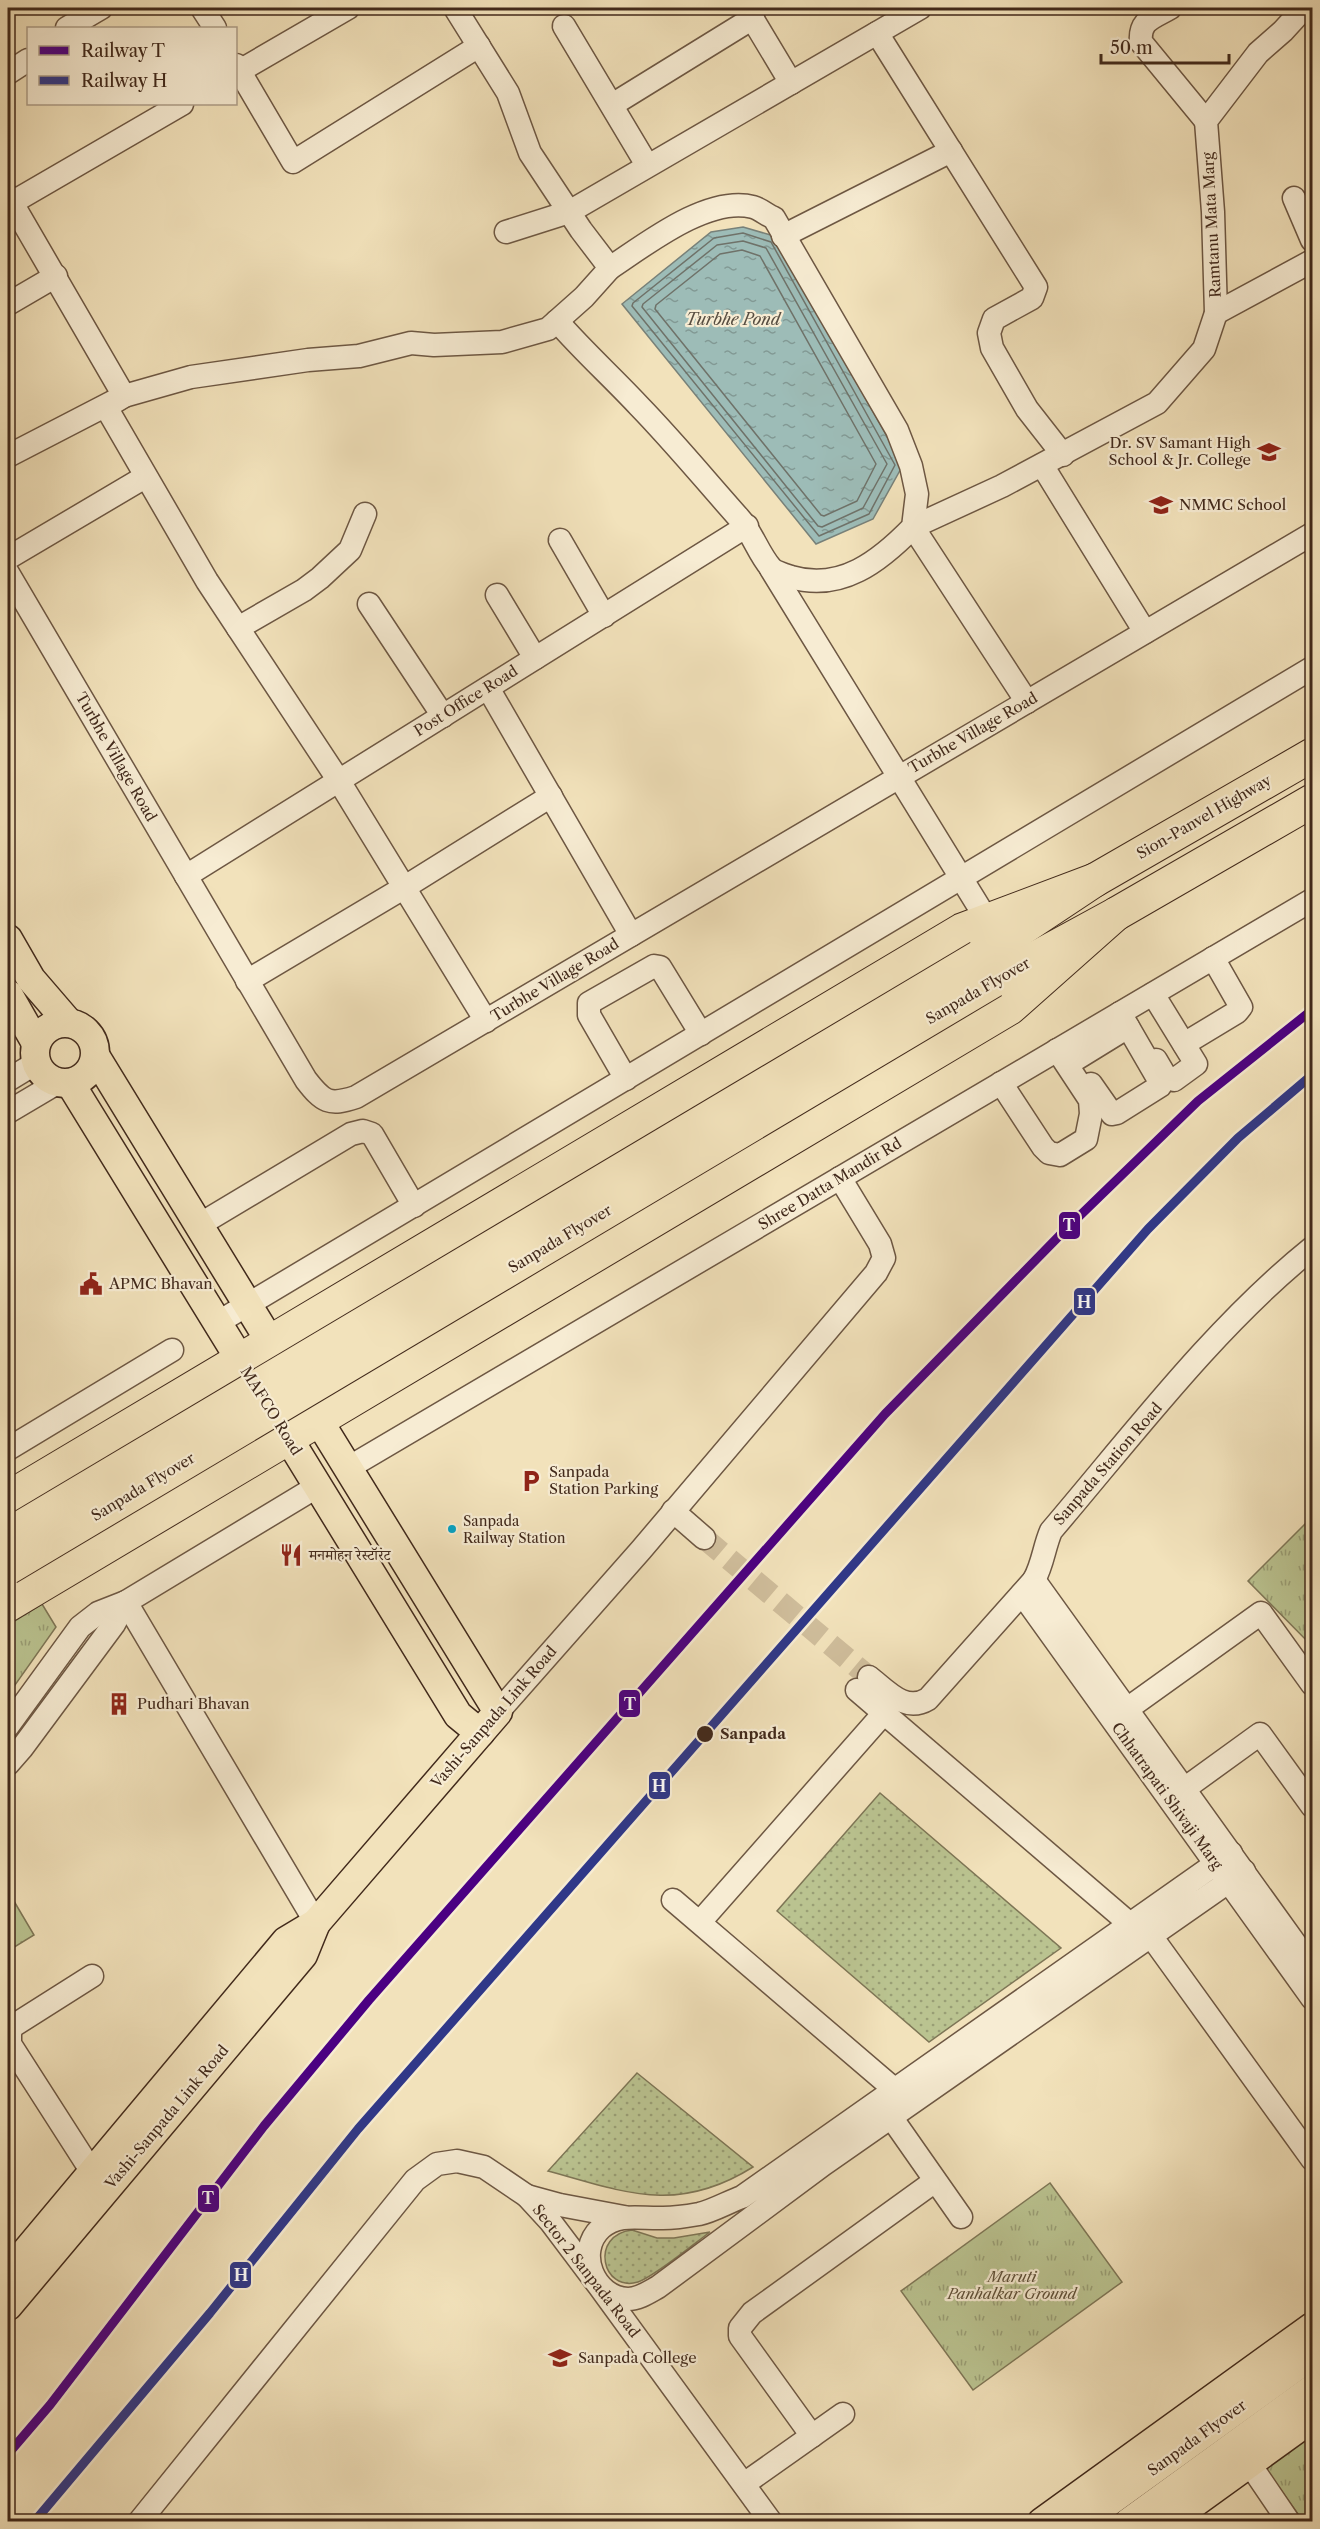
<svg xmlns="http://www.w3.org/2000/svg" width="1320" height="2529" viewBox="0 0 1320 2529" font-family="'Libre Caslon Text','Noto Serif Devanagari',serif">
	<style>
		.grass { fill: url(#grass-dots); stroke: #7e7656; stroke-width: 1.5 }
		.park { fill: url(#park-tufts); stroke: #7e7656; stroke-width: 1.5 }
		.water { fill: url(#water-ripples); stroke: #788179; stroke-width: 1.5 }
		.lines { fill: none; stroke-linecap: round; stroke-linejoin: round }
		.shore { stroke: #6f7269; stroke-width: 1.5 }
		.minor-tunnel { stroke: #cfbd9b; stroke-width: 22; stroke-dasharray: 22 11; stroke-linecap: butt }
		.minor-casing { stroke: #6d5743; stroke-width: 25 }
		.major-casing { stroke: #41291b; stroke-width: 31 }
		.highway-casing { stroke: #41291b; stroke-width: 35 }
		.minor { stroke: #f7ecd3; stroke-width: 22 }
		.major { stroke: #f2e2bb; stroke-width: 28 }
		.highway { stroke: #f2e2bb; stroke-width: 33 }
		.highway-bridge-casing { stroke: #41291b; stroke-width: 35; stroke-linecap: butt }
		.highway-bridge { stroke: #f2e2bb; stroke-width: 33 }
		.rail-1-casing { stroke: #f7ecd3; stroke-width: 14 }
		.rail-2-casing { stroke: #f7ecd3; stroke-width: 14 }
		.rail-1 { stroke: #4b0082; stroke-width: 9 }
		.rail-2 { stroke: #303888; stroke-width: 9 }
		.bus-dot { fill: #03a3c5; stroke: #f7ecd3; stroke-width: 2 }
		.stop-dot { fill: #41291b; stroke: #f7ecd3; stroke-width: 2 }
		.labels { text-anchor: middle; stroke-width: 4.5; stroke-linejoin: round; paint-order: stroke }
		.bus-label { font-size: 14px; fill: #41291b; stroke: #f7ecd3; text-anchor: start }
		.street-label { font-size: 15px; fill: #41291b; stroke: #f7ecd3 }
		.poi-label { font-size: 15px; fill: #41291b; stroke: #f7ecd3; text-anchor: start }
		.stop-label { font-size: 15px; font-weight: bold; fill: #41291b; stroke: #f7ecd3; text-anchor: start }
		.park-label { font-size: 15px; font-style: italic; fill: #5f5038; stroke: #f7ecd3 }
		.water-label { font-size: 16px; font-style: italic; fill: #584e42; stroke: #f7ecd3 }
		.line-badge { stroke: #f7ecd3; stroke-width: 2 }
		.badge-label { font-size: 16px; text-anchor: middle; font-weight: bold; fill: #fff }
	</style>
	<defs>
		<pattern id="grass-dots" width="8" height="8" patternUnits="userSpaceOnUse" patternTransform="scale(1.5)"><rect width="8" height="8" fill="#bac390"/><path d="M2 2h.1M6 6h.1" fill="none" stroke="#999e75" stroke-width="1.8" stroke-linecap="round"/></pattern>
		<pattern id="park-tufts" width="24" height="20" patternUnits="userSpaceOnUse" patternTransform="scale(1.5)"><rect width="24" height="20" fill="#bac390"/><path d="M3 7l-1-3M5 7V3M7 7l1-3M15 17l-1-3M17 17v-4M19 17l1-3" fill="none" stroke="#999e75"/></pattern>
		<pattern id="water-ripples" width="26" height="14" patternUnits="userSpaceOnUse" patternTransform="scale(1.5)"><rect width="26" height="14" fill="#9dbcb7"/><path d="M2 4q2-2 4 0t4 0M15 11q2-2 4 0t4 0" fill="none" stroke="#829994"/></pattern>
	</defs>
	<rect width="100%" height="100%" fill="#f2e2bb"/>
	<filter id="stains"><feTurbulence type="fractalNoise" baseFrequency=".00333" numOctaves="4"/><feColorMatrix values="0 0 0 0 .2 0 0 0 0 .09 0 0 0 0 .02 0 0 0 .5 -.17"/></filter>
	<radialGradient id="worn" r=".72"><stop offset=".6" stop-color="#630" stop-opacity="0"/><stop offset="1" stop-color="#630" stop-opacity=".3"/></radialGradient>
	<g class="grass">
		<polygon points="880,1793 1061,1948 929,2042 777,1911"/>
		<path d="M637,2073l116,94c-75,47 -126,26 -205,4z"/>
		<path d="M632,2230l25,8h17l36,-6c-15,11 -56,45 -72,50 -36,11 -49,-47 -6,-52z"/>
	</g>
	<g class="park">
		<polygon points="1312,1517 1312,1646 1248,1581"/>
		<polygon points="42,1604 56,1627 8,1695 8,1625"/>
		<polygon points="8,1891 34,1935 8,1951"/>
		<polygon points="1050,2183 1122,2282 973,2390 901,2291"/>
		<polygon points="1312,2429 1312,2521 1303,2521 1263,2465"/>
	</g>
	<polygon class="water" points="743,227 774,236 903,465 873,519 816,544 622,304 711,232"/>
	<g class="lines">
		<g class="shore">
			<polygon points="743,233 771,242 895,465 869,514 819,536 632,306 633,303 714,238"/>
			<polygon points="743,241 766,248 887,464 863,508 822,527 818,526 642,307 643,304 717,245"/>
			<polygon points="742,250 760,256 876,464 857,501 824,516 821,515 655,309 656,305 720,254"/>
		</g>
		<polyline class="minor-tunnel" points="704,1538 869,1677"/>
		<g class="minor-casing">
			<g id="minor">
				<polyline points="202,8 215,28"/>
				<polyline points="746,8 791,83"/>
				<path d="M1170,8c-17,10 -31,12 -29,34l65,79"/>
				<polyline points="564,26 647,165"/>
				<polyline points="67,28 101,8"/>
				<polyline points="877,33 1036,287 1032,298 994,319 989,333 992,348 1027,409 1063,455"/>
				<polyline points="236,65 293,162 479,46"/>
				<polyline points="8,73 28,60"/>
				<polyline points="236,73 348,8"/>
				<polyline points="612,105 753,18"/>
				<polyline points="8,196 124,396 106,407 207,581 339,781 486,1021"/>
				<polyline points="1294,198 1312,240"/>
				<polyline points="8,205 182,104"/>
				<polyline points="506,232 569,212 920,8"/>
				<polyline points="783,236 951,151"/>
				<polyline points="8,304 56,276"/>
				<polyline points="1216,313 1312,261"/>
				<path d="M557,321c26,30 55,56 82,85 35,36 67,75 100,112 13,14 19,35 32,50 4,4 14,7 20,9 50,15 89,-16 122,-50l4,-33 -6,-28 -14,-36 -123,-212c-7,-3 -14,-9 -21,-11 -45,-12 -108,38 -143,61"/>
				<polyline points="8,456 124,396 191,377 308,360 359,356 411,343 434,345 502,342 548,329 584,297 610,268 581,230 530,153 508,93 455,8"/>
				<polyline points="1042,465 1145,632"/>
				<polyline points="560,540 604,616"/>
				<polyline points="8,558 145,477"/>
				<polyline points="771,569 987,920"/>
				<path d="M8,573l298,507c17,22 23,26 50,17l956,-563"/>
				<polyline points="497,595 535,658"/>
				<polyline points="369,604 443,716"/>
				<polyline points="238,628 304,590 320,578 350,550 365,514"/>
				<polyline points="488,688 631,935"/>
				<polyline points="1027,702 913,527 1002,486 1157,403 1204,349 1216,313 1213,212 1206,121 1258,53 1283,31 1304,8"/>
				<polyline points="186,876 747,526"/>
				<polyline points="247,981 405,887 551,796"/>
				<polyline points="1153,994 1196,1064 1174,1080 1166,1077 1156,1060"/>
				<polyline points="1184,1044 1237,1012 1241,1007 1213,958"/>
				<polyline points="1076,1059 1128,1027"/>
				<polyline points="626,1079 589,1015 589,1003 654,966 660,967 701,1034"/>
				<polyline points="8,1080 36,1063"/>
				<polyline points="1001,1083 1043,1147 1049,1153 1060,1155 1086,1139 1091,1114 1090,1100 1057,1050"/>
				<polyline points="1091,1084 1112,1114 1117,1113 1160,1086 1160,1082 1120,1013"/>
				<polyline points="8,1112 57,1083"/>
				<polyline points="199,1225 351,1134 363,1131 372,1134 414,1206"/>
				<polyline points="217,1323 1312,668"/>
				<polyline points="8,1449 172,1350"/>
				<polyline points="348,1468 1312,900"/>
				<polyline points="673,1511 704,1538"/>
				<polyline points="1034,1580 1312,1967"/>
				<polyline points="1022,1594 1312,1998"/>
				<polyline points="126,1602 316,1923"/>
				<path d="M869,1677c18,14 36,36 59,22l106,-119c9,-16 10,-33 17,-49 81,-95 164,-205 261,-283"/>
				<polyline points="857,1690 1130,1924"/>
				<polyline points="498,1712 641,1550 876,1273 884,1258 880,1244 840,1178"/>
				<polyline points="1116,1717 1261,1613 1312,1684"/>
				<polyline points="8,1726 80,1627 98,1613 126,1602 318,1486"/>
				<polyline points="8,1764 22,1748 114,1624 126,1602"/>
				<polyline points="1173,1797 1260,1734 1312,1806"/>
				<path d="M1231,1853l-489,344c-14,5 -29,14 -43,17 -11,2 -25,4 -36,4 -22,1 -44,-6 -62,10 -26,24 -7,70 27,71 11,0 21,-7 30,-12l166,-123 420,-293"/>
				<polyline points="673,1900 894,2089"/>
				<polyline points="700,1922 884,1713"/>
				<polyline points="1151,1936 1312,2159"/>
				<polyline points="92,1976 13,2026 10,2032 10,2044 101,2186"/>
				<polyline points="891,2117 961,2217"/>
				<polyline points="527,2196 550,2221 599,2286 771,2522"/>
				<polyline points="812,2436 740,2336 740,2328 752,2313 935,2181"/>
				<polyline points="1249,2463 1289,2522"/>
				<polyline points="744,2484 843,2414"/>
				<polyline points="139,2522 415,2180 437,2164 457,2161 484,2167 527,2196 560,2205 624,2217"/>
			</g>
		</g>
		<g class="major-casing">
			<g id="major">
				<polyline points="8,939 31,979 68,1022"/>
				<polyline points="8,994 36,1043"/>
				<circle cx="65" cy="1053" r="30"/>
				<polyline points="96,1057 282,1361"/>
				<polyline points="70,1083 252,1379"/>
				<polyline points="276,1418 458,1715 480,1733"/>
				<polyline points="8,2273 286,1941 316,1923 498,1712 306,1400"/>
				<polyline points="8,2306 303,1955 316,1923"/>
				<polyline points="1042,2522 1312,2327"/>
				<polyline points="1081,2522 1312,2355"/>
				<polyline points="1129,2522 1312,2389"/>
				<polyline points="1168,2522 1312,2418"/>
			</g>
		</g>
		<g class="highway-casing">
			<g id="highway">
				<polyline points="979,957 1095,880 1312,755"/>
				<polyline points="993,981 1116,914 1312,801"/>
				<polyline points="8,1498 962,930 1095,880"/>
				<polyline points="8,1605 1010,1008 1116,914"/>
			</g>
		</g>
		<use href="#minor" class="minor"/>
		<use href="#major" class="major"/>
		<use href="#highway" class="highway"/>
		<g class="highway-bridge-casing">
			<g id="highway-bridge">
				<polyline points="8,1535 979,957"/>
				<polyline points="8,1568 993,981"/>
			</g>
		</g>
		<use href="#highway-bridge" class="highway-bridge"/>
		<g class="rail-1-casing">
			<polyline id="rail-1" points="8,2454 50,2405 264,2126 369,2000 885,1414 1064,1231 1198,1101 1312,1010"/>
		</g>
		<g class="rail-2-casing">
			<polyline id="rail-2" points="34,2522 210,2313 358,2129 1148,1229 1238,1138 1312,1075"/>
		</g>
		<use href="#rail-1" class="rail-1"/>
		<use href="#rail-2" class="rail-2"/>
	</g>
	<defs>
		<g id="school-bare" transform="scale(1.8)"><path d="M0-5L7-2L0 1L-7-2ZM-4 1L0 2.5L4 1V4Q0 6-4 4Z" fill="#8f2418" stroke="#f7ecd3" stroke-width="2.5" paint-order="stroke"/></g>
		<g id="civic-bare" transform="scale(1.8)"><path d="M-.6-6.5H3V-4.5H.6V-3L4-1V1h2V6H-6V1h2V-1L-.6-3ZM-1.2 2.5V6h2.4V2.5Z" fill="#8f2418" stroke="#f7ecd3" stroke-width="2.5" paint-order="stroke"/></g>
		<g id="parking-bare" transform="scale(1.8)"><path d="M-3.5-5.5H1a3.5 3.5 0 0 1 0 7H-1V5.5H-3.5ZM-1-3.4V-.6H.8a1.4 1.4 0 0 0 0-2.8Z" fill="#8f2418" stroke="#f7ecd3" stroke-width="2.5" paint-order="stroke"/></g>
		<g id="restaurant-bare" transform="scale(1.8)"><path d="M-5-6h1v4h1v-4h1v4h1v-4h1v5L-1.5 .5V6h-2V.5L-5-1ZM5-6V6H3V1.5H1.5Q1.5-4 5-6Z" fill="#8f2418" stroke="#f7ecd3" stroke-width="2.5" paint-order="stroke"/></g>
		<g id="building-bare" transform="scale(1.8)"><path d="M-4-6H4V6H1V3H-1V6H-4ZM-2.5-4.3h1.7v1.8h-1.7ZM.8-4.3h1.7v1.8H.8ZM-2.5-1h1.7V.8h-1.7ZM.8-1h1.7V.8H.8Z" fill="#8f2418" stroke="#f7ecd3" stroke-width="2.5" paint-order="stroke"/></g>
		<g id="university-bare" transform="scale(1.8)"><path d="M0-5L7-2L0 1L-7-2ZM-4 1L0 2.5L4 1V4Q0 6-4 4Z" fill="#8f2418" stroke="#f7ecd3" stroke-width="2.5" paint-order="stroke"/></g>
	</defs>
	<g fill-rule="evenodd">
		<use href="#school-bare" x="1269" y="452"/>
		<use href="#school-bare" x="1161" y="505"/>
		<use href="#civic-bare" x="91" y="1284"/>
		<use href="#parking-bare" x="531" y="1481"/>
		<use href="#restaurant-bare" x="291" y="1555"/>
		<use href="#building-bare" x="119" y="1704"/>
		<use href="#university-bare" x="560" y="2358"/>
	</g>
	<circle class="bus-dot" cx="452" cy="1529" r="5"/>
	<circle class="stop-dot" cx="705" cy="1734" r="9"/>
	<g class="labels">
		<g class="bus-label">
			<text x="463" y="1526">Sanpada<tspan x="463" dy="17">Railway Station</tspan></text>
		</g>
		<g class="street-label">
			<text transform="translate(1212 225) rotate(-93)" y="5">Ramtanu Mata Marg</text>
			<text transform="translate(466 701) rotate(-32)" y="5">Post Office Road</text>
			<text transform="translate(973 733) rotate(-30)" y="5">Turbhe Village Road</text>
			<text transform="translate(116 757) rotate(60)" y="5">Turbhe Village Road</text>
			<text transform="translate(1204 817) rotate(-30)" y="5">Sion-Panvel Highway</text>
			<text transform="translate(555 980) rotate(-31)" y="5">Turbhe Village Road</text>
			<text transform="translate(978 991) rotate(-30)" y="5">Sanpada Flyover</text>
			<text transform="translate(830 1184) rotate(-31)" y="5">Shree Datta Mandir Rd</text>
			<text transform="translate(560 1239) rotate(-31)" y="5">Sanpada Flyover</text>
			<text transform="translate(271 1411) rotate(58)" y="5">MAFCO Road</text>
			<text transform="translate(1108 1464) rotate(-49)" y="5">Sanpada Station Road</text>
			<text transform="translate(143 1487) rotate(-31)" y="5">Sanpada Flyover</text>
			<text transform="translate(494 1717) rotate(-49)" y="5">Vashi-Sanpada Link Road</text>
			<text transform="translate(1167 1796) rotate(54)" y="5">Chhatrapati Shivaji Marg</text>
			<text transform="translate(167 2117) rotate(-50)" y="5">Vashi-Sanpada Link Road</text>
			<text transform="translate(586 2271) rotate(52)" y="5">Sector 2 Sanpada Road</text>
			<text transform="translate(1197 2438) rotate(-36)" y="5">Sanpada Flyover</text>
		</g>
		<g class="poi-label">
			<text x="1251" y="448" text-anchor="end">Dr. SV Samant High<tspan x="1251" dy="17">School &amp; Jr. College</tspan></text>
			<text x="1179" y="510">NMMC School</text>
			<text x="109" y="1289">APMC Bhavan</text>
			<text x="549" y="1477">Sanpada<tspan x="549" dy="17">Station Parking</tspan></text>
			<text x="309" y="1560">मनमोहन रेस्टॉरंट</text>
			<text x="137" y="1709">Pudhari Bhavan</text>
			<text x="578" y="2363">Sanpada College</text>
		</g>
		<g class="stop-label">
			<text x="720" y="1739">Sanpada</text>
		</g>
		<g class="park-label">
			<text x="1012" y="2282">Maruti<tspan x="1012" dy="17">Panhalkar Ground</tspan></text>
		</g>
		<g class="water-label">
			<text x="733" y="325">Turbhe Pond</text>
		</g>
	</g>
	<g class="line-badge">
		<rect x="1058" y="1211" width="23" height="29" rx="6" fill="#4b0082"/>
		<rect x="1073" y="1287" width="23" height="29" rx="6" fill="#303888"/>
		<rect x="618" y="1689" width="23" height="29" rx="6" fill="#4b0082"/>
		<rect x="648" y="1771" width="23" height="29" rx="6" fill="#303888"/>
		<rect x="197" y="2184" width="23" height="29" rx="6" fill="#4b0082"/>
		<rect x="229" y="2261" width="23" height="28" rx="6" fill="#303888"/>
	</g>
	<g class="badge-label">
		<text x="1069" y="1231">T</text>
		<text x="1084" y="1308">H</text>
		<text x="630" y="1710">T</text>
		<text x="659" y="1792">H</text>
		<text x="208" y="2204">T</text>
		<text x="241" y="2281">H</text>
	</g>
	<rect width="1320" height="2529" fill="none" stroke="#f2e2bb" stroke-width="30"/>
	<rect x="9" y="9" width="1302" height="2511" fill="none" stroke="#41291b" stroke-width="3"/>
	<rect x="15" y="15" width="1290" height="2499" fill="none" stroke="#41291b" stroke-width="1.5"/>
	<rect x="27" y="27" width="210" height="78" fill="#f7ecd3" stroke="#ae9e89" stroke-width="1.5"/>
	<rect x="39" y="46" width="30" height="9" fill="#4b0082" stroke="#ae9e89" stroke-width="1.5"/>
	<text x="81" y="57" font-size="18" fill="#41291b">Railway T</text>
	<rect x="39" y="76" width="30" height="9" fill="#303888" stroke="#ae9e89" stroke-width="1.5"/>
	<text x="81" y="87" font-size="18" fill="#41291b">Railway H</text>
	<path d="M1101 54v9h128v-9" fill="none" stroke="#41291b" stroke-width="3"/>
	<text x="1110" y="54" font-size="18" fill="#41291b" stroke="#f7ecd3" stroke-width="4.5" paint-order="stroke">50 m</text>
	<rect width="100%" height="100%" filter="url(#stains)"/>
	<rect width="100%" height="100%" fill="url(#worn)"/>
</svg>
